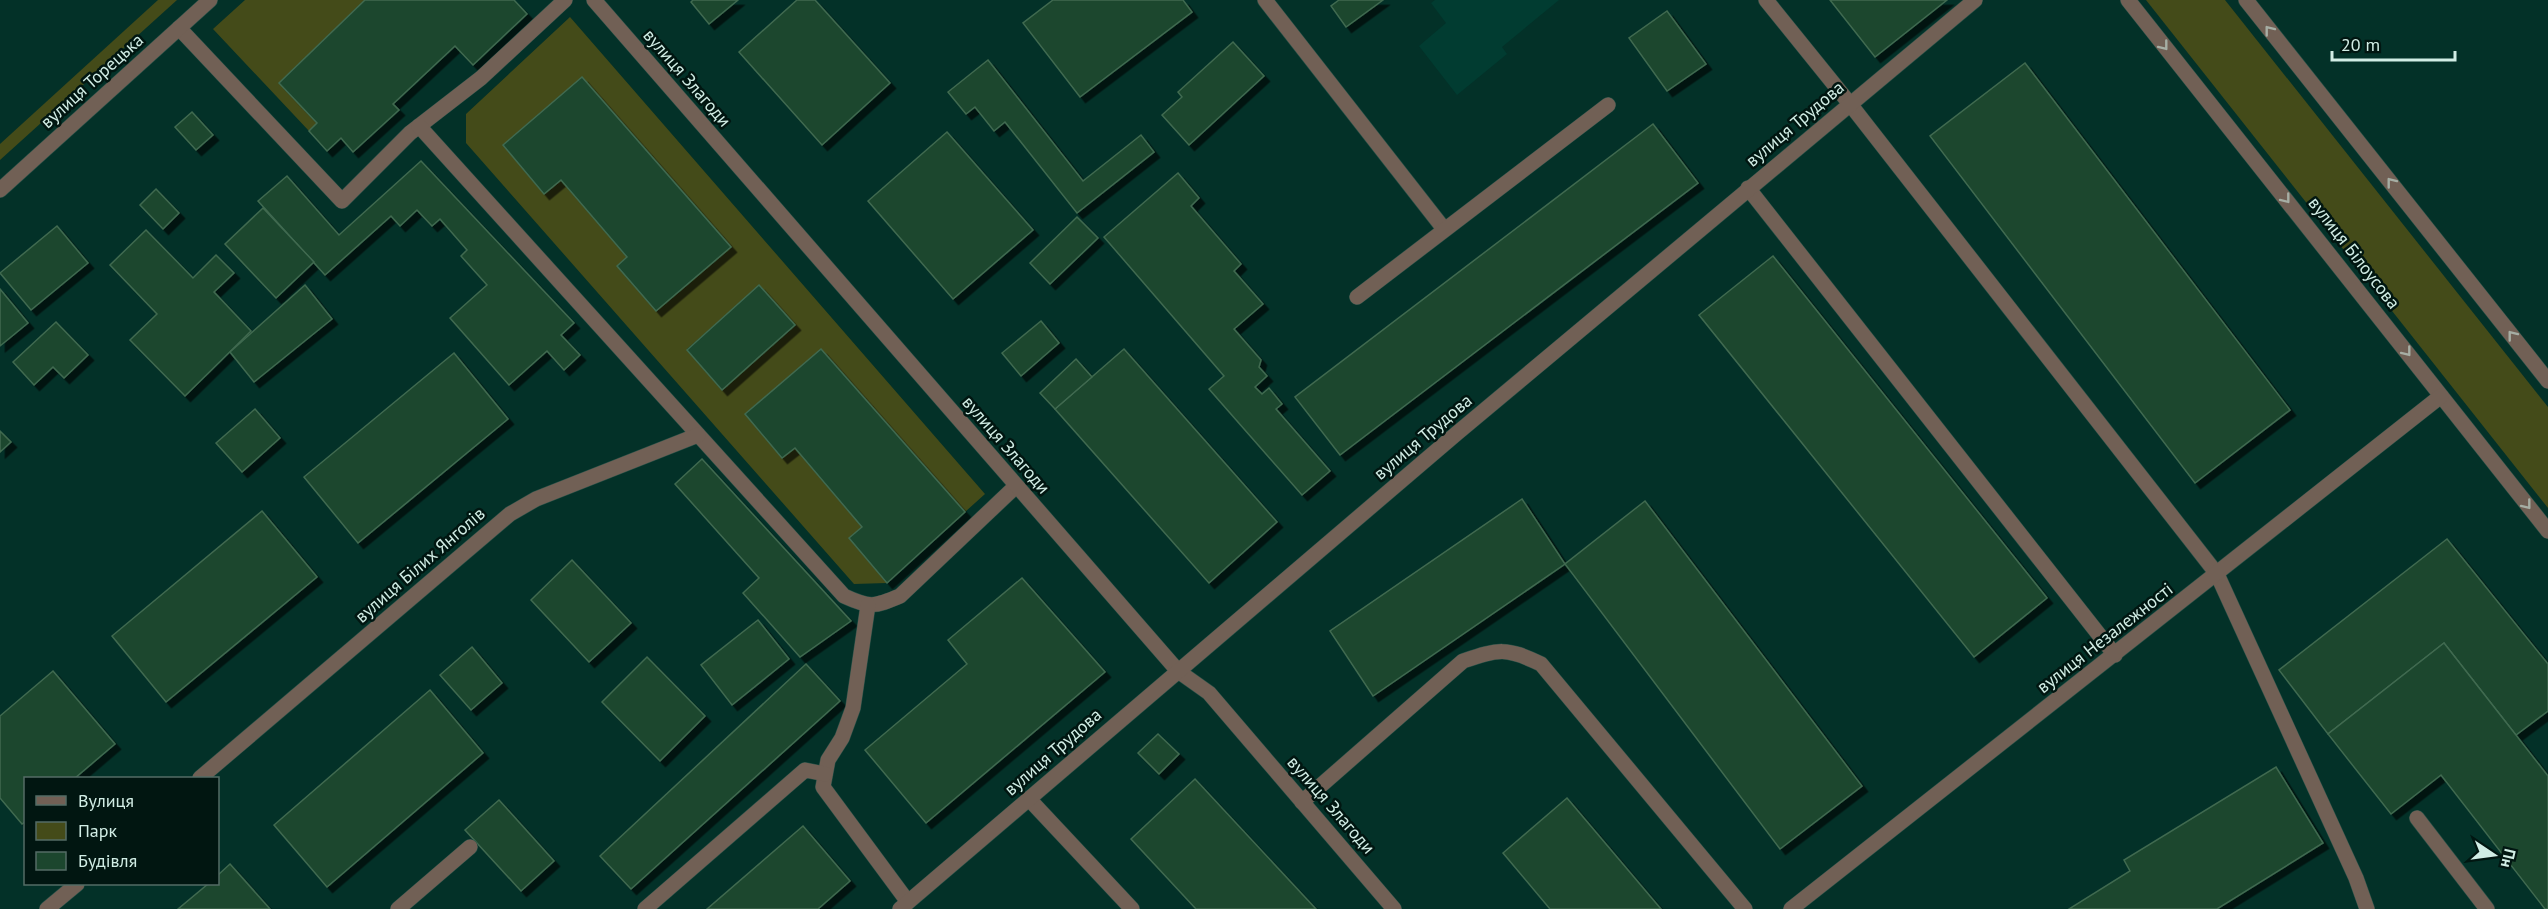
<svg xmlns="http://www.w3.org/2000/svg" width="2548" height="909" viewBox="0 0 2548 909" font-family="'PT Sans',sans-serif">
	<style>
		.built { fill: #013c31 }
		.green { fill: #444b19; fill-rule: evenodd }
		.building { fill: #1c462e; stroke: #406a50; stroke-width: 1.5; filter: url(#shadow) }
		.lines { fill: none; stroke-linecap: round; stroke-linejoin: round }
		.service-casing { stroke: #244f46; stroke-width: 16 }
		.minor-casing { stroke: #244f46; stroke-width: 16 }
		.service { stroke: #716055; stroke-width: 15 }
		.minor { stroke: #716055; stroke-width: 15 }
		.oneway { stroke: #a6aea4 }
		.labels { text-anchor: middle; stroke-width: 5; stroke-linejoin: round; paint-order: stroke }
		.street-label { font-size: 18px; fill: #d1ede5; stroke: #011611 }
	</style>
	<defs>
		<filter id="shadow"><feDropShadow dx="5.5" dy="5.5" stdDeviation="0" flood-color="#0009"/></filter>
	</defs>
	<rect width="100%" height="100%" fill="#033128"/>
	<polygon class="built" points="1435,0 1559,0 1502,47 1507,54 1457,95 1419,46 1446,23 1431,3"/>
	<g class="green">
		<polygon points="158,0 177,0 0,160 0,144"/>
		<polygon points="245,0 365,0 279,83 317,123 309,131 213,29"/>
		<polygon points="2146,0 2225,0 2548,407 2548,508"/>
		<path d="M570,17l415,477 -20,18 -144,-162 -26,98 67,79 -13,11 38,45 -33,1 -388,-441v-29zM582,78l149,169 -75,64 -39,-45 10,-9 -66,-77 -17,14 -41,-49zM759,286l36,40 -73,64 -35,-41z"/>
	</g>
	<g class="building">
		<polygon points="365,0 514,0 527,14 473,65 455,46 393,104 399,110 353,152 341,138 327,151 309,131 317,123 279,83"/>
		<polygon points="693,0 738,0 709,24 691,2"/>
		<polygon points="797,0 815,0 890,83 822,145 739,52"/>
		<polygon points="1053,0 1183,0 1192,12 1080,97 1023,23"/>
		<polygon points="1339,0 1383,0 1346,27 1331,6"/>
		<polygon points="1830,0 1947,0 1875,57"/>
		<polygon points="1667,11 1706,64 1667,91 1629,38"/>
		<polygon points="1233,42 1264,76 1189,145 1162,115 1182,97 1178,92"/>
		<polygon points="988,60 1083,181 1141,135 1154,152 1077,213 1005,122 994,131 975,107 966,114 948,92"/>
		<polygon points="2025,63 2290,410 2195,483 1930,136"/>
		<polygon points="582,77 731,247 656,311 617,266 627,257 561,180 544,194 503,145"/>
		<polygon points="192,112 213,135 196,150 175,127"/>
		<polygon points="1653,124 1698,183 1340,455 1295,397"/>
		<polygon points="947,132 1033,230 953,299 868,201"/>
		<polygon points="421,161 574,323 561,335 580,355 564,370 547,351 509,385 450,318 487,285 461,256 467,250 440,219 432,226 417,210 400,226 391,216 325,275 258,201 287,176 339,235"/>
		<polygon points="1178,173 1199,198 1191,206 1241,264 1234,271 1263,304 1234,329 1261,360 1259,367 1267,376 1255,387 1262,394 1269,388 1282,404 1276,409 1330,471 1302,495 1209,389 1224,376 1104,237"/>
		<polygon points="156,189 179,213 163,229 140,205"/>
		<polygon points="263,208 314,262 276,298 225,244"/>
		<polygon points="1077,217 1098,238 1050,284 1030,263"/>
		<polygon points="57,226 88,263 31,310 0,273"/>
		<polygon points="146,230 193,278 216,255 234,273 214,292 251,331 185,396 130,340 157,314 110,265"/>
		<polygon points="1773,256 2047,598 1974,657 1699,315"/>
		<polygon points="305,285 332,319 254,382 230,352"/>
		<polygon points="759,285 795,325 722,390 687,350"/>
		<polygon points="0,289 28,323 0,346"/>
		<polygon points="1041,321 1059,343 1021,376 1002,353"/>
		<polygon points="56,322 88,355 64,378 53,367 34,385 13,362"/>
		<polygon points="821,349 965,512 887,583 849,538 862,527 795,448 782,458 745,414"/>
		<polygon points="1124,349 1277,522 1209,583 1055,409"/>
		<polygon points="454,353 508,419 358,543 304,477"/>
		<polygon points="1076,359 1092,377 1055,409 1040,393"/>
		<polygon points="255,409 280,438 242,472 216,443"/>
		<polygon points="0,431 11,442 0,452"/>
		<polygon points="702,459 851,621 800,657 743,593 759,578 675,484"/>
		<polygon points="1522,499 1565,564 1373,696 1330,631"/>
		<polygon points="1645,501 1862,786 1780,849 1565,564"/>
		<polygon points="262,511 317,577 166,702 112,636"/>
		<polygon points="2447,539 2548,664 2548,711 2516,735 2444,643 2328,734 2279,670"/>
		<polygon points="572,560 631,623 589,662 531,600"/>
		<polygon points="1022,578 1105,672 926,823 865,750 967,664 948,640"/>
		<polygon points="758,620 789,659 732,705 701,665"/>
		<polygon points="2444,643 2548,776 2548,909 2545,909 2441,775 2391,814 2328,734"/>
		<polygon points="472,647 502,683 471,710 440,675"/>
		<polygon points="647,657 705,716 660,761 602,702"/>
		<polygon points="806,664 840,701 631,889 600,856"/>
		<polygon points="53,671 115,744 75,778 26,778 26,821 22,824 0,798 0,716"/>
		<polygon points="430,690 483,753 327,887 274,825"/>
		<polygon points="1158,734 1179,754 1159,774 1138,753"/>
		<polygon points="2276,767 2323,843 2217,909 2069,909 2130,871 2124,860"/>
		<polygon points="1195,779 1316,909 1196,909 1131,839"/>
		<polygon points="1567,798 1661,909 1550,909 1503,853"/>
		<polygon points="499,800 554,861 521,891 465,830"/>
		<polygon points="803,826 850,881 818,909 707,909"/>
		<polygon points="230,864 270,909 178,909 208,884 218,884 218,875"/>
	</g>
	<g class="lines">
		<g class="service-casing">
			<g id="service">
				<polyline points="1265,0 1444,229"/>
				<polyline points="1766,0 1850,104 2217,574 2356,878 2367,909"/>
				<polyline points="179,28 342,201 410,133 481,78 565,0"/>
				<path d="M419,126l425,470c26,12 30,11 56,0l116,-110"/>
				<polyline points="1748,188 2115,655"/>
				<polyline points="1357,297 1608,105"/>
				<polyline points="868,605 853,708 842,738 828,760 823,787 908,902"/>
				<polyline points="1029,799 1132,909"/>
				<path d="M1302,802l161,-141c36,-12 43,-14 78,3l204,245"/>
				<polyline points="2417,818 2487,909"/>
				<polyline points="398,909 470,847"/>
				<polyline points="645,909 805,770 825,774"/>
			</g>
		</g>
		<g class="minor-casing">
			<g id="minor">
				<polyline points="594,0 1178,671 1209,693 1394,909"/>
				<polyline points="2128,0 2548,531"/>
				<polyline points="2246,0 2548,381"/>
				<polyline points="0,190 210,0"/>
				<polyline points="200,778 510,514 536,499 698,435"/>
				<polyline points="47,909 77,884"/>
				<polyline points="900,909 1456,434 1975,0"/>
				<polyline points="1791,909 2441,396"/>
			</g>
		</g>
		<use href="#service" class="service"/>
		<use href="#minor" class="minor"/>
	</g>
	<defs><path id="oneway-chevron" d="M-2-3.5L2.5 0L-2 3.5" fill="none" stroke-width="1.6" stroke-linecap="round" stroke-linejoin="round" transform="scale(1.5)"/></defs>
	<g class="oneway">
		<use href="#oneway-chevron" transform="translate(2269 30) rotate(-128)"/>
		<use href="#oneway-chevron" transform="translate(2164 46) rotate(52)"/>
		<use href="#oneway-chevron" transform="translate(2391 182) rotate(-128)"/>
		<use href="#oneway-chevron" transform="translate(2286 199) rotate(52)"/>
		<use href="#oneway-chevron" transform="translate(2512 335) rotate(-128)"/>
		<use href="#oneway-chevron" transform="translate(2407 352) rotate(52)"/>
		<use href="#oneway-chevron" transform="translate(2527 505) rotate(52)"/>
	</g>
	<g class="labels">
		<g class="street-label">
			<text transform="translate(687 78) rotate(49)" y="6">вулиця Злагоди</text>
			<text transform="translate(92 81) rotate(-42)" y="6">вулиця Торецька</text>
			<text transform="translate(1795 124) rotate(-40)" y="6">вулиця Трудова</text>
			<text transform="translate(2354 253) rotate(52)" y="6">вулиця Білоусова</text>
			<text transform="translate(1423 437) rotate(-40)" y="6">вулиця Трудова</text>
			<text transform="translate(1006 445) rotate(49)" y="6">вулиця Злагоди</text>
			<text transform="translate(420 565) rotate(-41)" y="6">вулиця Білих Янголів</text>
			<text transform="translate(2105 638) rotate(-38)" y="6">вулиця Незалежності</text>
			<text transform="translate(1053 752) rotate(-41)" y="6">вулиця Трудова</text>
			<text transform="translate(1331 805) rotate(49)" y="6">вулиця Злагоди</text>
		</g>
	</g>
	<rect x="24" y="777" width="195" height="108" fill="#011611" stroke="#546c66" stroke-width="1.5"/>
	<rect x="36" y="796" width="30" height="9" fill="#716055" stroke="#546c66" stroke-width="1.5"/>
	<text x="78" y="807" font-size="18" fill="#d1ede5">Вулиця</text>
	<rect x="36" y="822" width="30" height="18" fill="#444b19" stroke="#546c66" stroke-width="1.5"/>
	<text x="78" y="837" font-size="18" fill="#d1ede5">Парк</text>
	<rect x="36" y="852" width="30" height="18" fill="#1c462e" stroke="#546c66" stroke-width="1.5"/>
	<text x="78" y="867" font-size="18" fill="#d1ede5">Будівля</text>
	<g transform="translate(2494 855) rotate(103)" stroke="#011611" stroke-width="4.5" paint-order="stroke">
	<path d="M0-4.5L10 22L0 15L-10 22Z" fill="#d1ede5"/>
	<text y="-9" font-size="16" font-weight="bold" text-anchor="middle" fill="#d1ede5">Пн</text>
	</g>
	<path d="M2332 51v9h123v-9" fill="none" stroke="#d1ede5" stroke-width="3"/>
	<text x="2341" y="51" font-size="18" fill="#d1ede5" stroke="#011611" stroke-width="4.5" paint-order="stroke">20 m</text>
</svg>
